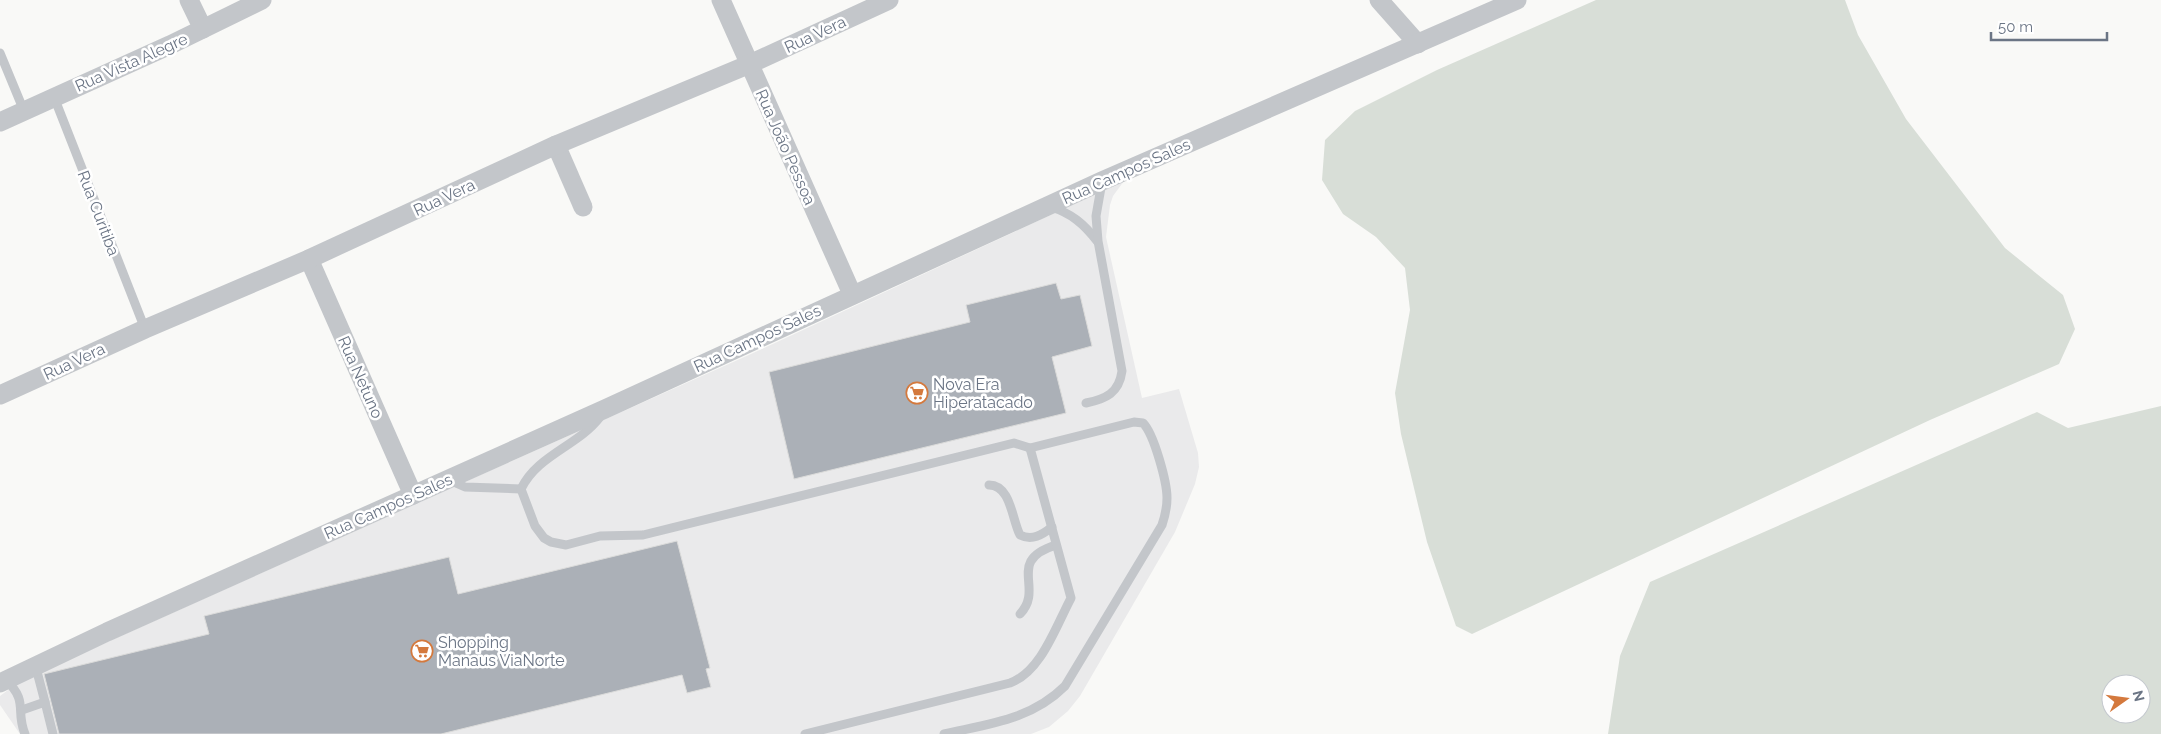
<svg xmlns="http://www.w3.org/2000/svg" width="2161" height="734" viewBox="0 0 2161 734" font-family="Raleway,sans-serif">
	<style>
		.built { fill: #eaeaeb }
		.green { fill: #d8ded7; fill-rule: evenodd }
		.building { fill: #abb0b7; stroke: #dbdbda }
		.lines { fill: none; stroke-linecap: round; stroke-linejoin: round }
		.lane { stroke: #c3c6ca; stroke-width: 9 }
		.street { stroke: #c3c6ca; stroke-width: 19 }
		.labels { text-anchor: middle; stroke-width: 5; stroke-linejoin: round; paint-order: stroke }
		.street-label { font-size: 16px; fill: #6b7585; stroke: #fff }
		.poi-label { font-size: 16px; fill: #6b7585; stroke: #fff; text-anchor: start }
	</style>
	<rect width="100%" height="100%" fill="#f9f9f7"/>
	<polygon class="built" points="1124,181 1113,196 1110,205 1106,237 1142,398 1179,389 1198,453 1199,467 1195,484 1175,532 1080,696 1068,711 1049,727 1031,734 20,734 0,705 0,696 20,681 751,354"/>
	<g class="green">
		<polygon points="1596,0 1845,0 1858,35 1906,119 2005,248 2063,295 2075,329 2059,364 1930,420 1472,634 1456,626 1427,542 1401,434 1395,393 1410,310 1405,268 1376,237 1343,214 1322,180 1325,140 1355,111 1437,70"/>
		<path d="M2161,406v328h-553l12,-78 30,-74 387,-170 31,16zM2111,684h30v30h-30z"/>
	</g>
	<g class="building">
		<polygon points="1056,283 1061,299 1080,295 1092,346 1052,357 1066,413 794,479 769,372 970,322 966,305"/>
		<polygon points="677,541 710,668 706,669 711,687 687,693 682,675 441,734 59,734 44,674 209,634 204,616 449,557 458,594"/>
	</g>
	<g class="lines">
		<g class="lane">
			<polyline points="0,53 24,111"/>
			<polyline points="54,97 145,329"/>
			<path d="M1051,207c20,6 33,17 46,34"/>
			<path d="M1086,403c20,-4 33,-10 36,-32l-24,-130 -2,-25 6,-34"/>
			<path d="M449,480l16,7 56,2c16,-34 57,-43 79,-72"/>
			<path d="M989,485c22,0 23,35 31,50 12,6 22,0 32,-8"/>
			<path d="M521,489l14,37 9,12 7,4 15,3 34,-9 43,-1 371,-92 16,5 104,-26 9,1c11,11 24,59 24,75 0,10 -2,18 -5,27l-97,161c-34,34 -77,38 -121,48"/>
			<path d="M1020,614c25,-26 -15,-53 36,-69"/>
			<polyline points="35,664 45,702"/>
			<path d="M6,680c23,22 9,30 19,54"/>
			<polyline points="22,710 45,702 53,734"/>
			<path d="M805,734l205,-51c31,-11 46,-57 61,-85l-41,-150"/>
		</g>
		<g class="street">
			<polyline points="189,0 203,29"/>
			<polyline points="721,0 852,294"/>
			<polyline points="1379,0 1418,44"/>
			<polyline points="0,122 170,45 262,0"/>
			<polyline points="556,145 583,207"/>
			<polyline points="309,259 413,495"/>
			<polyline points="0,395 145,329 309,259 556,145 750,64 889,0"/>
			<polyline points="0,683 107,632 605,409 1102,181 1517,0"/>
		</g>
	</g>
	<defs>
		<g id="supermarket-ring" transform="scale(1.125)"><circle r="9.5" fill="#fff" stroke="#d4793d" stroke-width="1.5"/><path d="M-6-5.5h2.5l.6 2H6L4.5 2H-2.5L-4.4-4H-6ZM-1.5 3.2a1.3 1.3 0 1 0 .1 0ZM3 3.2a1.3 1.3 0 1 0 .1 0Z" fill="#d4793d"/></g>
	</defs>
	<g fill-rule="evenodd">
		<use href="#supermarket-ring" x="917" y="393"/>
		<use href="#supermarket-ring" x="422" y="651"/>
	</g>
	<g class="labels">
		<g class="street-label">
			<text transform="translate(815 34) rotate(-25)" y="6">Rua Vera</text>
			<text transform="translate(131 62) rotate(-24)" y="6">Rua Vista Alegre</text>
			<text transform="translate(786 147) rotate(66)" y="6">Rua João Pessoa</text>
			<text transform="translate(1126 171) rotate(-24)" y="6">Rua Campos Sales</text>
			<text transform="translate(444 197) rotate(-25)" y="6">Rua Vera</text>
			<text transform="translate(99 213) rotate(69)" y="6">Rua Curitiba</text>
			<text transform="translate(757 338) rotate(-25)" y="6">Rua Campos Sales</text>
			<text transform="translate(74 361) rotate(-25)" y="6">Rua Vera</text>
			<text transform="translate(361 377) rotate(66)" y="6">Rua Netuno</text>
			<text transform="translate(388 506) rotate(-24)" y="6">Rua Campos Sales</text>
		</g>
		<g class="poi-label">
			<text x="933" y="390">Nova Era<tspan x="933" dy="18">Hiperatacado</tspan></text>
			<text x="438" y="648">Shopping<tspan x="438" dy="18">Manaus ViaNorte</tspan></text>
		</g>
	</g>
	<g transform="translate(2126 699) rotate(76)"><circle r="24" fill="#ffffff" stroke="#c4c8ce"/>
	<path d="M0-4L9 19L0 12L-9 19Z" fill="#d4793d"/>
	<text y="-8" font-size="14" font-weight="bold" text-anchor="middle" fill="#6b7585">N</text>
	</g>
	<path d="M1991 32v8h116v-8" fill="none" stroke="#6b7585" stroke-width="2.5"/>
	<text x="1998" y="32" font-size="15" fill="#6b7585" stroke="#ffffff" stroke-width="4" paint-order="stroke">50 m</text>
</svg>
